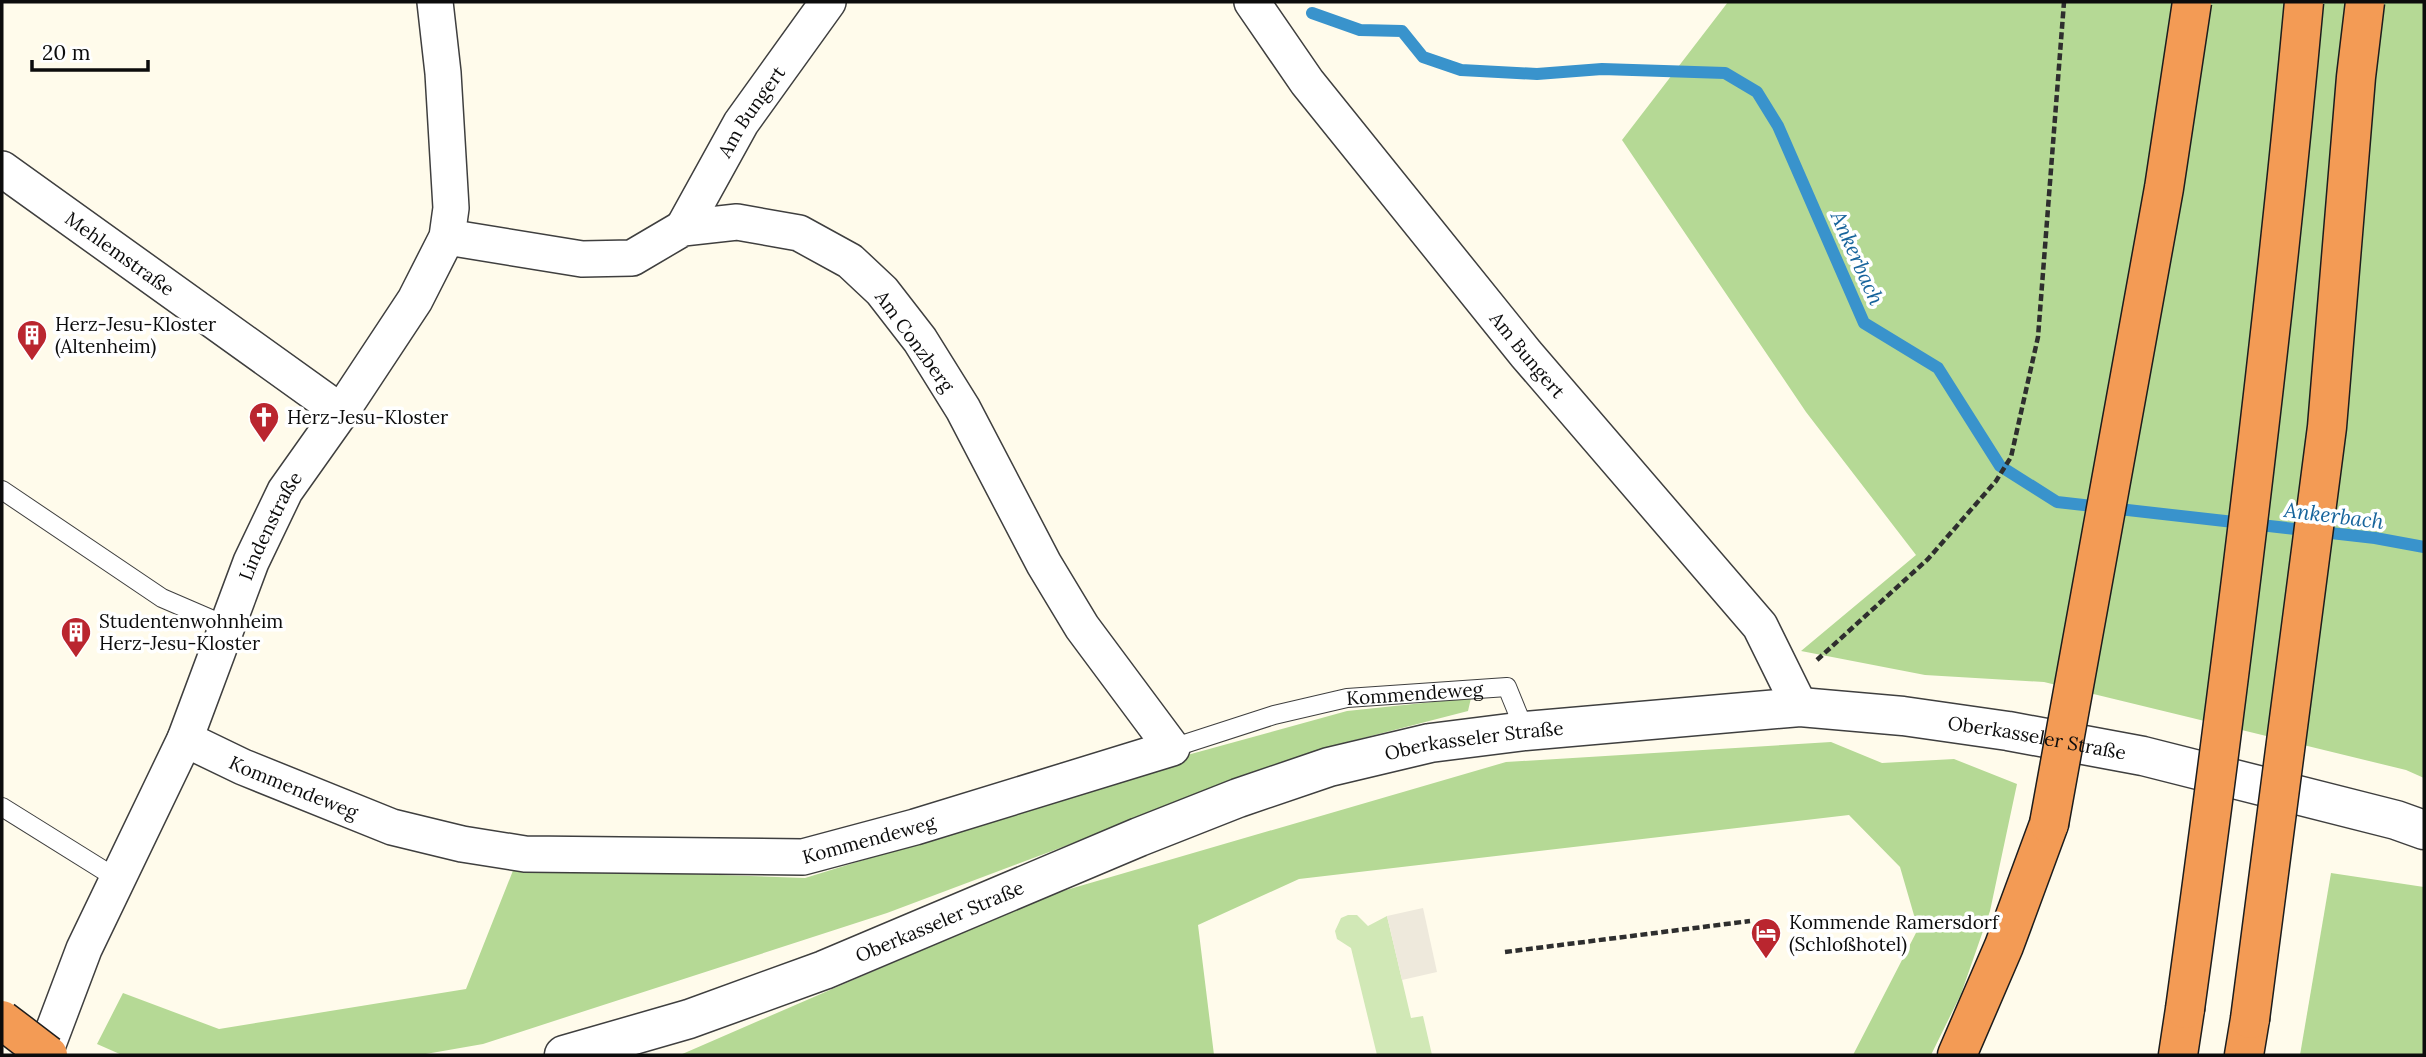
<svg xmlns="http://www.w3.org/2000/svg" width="2426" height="1057" viewBox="0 0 2426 1057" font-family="Lora,serif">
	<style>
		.green { fill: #d1e8b6 }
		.forest { fill: #b5d995 }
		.plaza { fill: #eee9dc }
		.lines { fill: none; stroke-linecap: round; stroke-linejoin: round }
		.stream { stroke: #3993cc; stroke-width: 12 }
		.service-casing { stroke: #3f3f3f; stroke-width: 20 }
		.minor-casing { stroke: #3f3f3f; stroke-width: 38 }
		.tertiary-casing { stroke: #3f3f3f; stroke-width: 41 }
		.motorway-casing { stroke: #1d1d1d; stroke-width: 41 }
		.path { stroke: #2e2e2e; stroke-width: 4.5; stroke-dasharray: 7 3.5; stroke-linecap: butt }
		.service { stroke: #fff; stroke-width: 18 }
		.minor { stroke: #fff; stroke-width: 35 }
		.tertiary { stroke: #fff; stroke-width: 38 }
		.motorway { stroke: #f39b55; stroke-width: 38 }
		.motorway-bridge-casing { stroke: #1d1d1d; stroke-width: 41; stroke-linecap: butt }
		.motorway-bridge { stroke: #f39b55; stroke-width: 38 }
		.labels { text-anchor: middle; stroke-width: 7; stroke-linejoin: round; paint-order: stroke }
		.street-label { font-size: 19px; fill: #0c0c0c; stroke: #fff }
		.poi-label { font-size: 19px; fill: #0c0c0c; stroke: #fff; text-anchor: start }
		.water-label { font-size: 21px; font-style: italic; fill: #17649c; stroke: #fff }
	</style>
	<rect width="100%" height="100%" fill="#fffbeb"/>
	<polygon class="green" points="1348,915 1357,915 1368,926 1387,916 1411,1018 1423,1016 1432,1055 1377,1055 1351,948 1337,939 1335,931 1341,918"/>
	<g class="forest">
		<polygon points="1728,2 2424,2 2424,778 2406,770 2044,682 1925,675 1801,651 1916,555 1806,412 1622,140"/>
		<polygon points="1471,698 1468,711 1332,746 887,913 483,1044 420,1055 122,1055 97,1044 123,993 219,1029 466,989 514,868 805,878 1046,804 1180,757 1347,711"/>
		<polygon points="1831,742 1882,763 1954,759 2017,784 1990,911 1961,994 1931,1055 1853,1055 1918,929 1900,867 1849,815 1299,879 1198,925 1214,1055 680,1055 1049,895 1506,762"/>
		<polygon points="2331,873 2424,887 2424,1055 2300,1055"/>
	</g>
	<polygon class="plaza" points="1423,908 1437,972 1402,980 1387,916"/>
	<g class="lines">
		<polyline class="stream" points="1312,13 1360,30 1402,31 1423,57 1461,70 1537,74 1602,69 1725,73 1757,92 1778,126 1864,323 1938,368 2000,466 2057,502 2375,538 2424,547"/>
		<g class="service-casing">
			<g id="service">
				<polyline points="2,490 162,598 227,626"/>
				<path id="s1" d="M1172,748l102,-33 73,-17 160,-11 18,44"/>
				<polyline points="2,807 116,878"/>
			</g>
		</g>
		<g class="minor-casing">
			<g id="minor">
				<path id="s2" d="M1252,2l55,80 219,272 234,272 40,81"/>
				<path id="s3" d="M2,169l339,243"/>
				<path id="s4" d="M683,228l58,-105 87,-121"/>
				<path id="s5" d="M185,739l58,28 149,60 70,17 63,10 278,3 112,-30 257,-79 -90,-121 -38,-63 -81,-155 -43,-69 -38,-49 -32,-30 -51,-28 -62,-11 -54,6 -51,30 -50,1 -135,-22"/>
				<path id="s6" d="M44,1055l40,-106 101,-210 66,-177 34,-71 56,-79 74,-112 32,-63 4,-29 -8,-135 -8,-71"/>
			</g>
		</g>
		<g class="tertiary-casing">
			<g id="tertiary">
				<path id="s7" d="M564,1055l125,-36 135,-49 315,-133 99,-39 91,-31 101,-24 95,-12 275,-24 103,9 105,15 135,25 253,64 28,10"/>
			</g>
		</g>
		<g class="motorway-casing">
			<g id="motorway">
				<polyline points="1957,1055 2004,946 2049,824"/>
				<polyline points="2178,1055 2185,1009"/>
				<polyline points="2244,1055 2250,1019"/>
			</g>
		</g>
		<g class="path">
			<polyline points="1817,660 1928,559 1996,481 2011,457 2038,337 2064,2"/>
			<polyline points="1505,952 1750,921"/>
		</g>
		<use href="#service" class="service"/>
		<use href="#minor" class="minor"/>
		<use href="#tertiary" class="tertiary"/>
		<use href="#motorway" class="motorway"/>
		<g class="motorway-bridge-casing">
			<g id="motorway-bridge">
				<polyline points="2049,824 2164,188 2192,2"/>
				<path d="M2185,1009c46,-335 88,-671 119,-1007"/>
				<polyline points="2250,1019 2327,427 2356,77 2365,2"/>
				<polyline points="2,1020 48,1055"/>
			</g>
		</g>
		<use href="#motorway-bridge" class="motorway-bridge"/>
	</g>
	<defs>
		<g id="building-pin" transform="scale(1.575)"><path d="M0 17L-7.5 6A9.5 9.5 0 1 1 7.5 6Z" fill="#ba262f" stroke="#fff"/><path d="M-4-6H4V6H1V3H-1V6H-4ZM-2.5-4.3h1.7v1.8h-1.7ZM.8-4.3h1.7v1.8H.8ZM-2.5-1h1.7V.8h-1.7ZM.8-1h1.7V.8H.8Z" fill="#fff"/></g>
		<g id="church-pin" transform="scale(1.575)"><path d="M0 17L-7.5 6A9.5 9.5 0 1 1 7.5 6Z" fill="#ba262f" stroke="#fff"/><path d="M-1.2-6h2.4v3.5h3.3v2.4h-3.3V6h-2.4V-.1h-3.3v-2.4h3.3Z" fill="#fff"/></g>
		<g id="hotel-pin" transform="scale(1.575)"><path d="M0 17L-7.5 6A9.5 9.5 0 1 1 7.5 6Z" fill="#ba262f" stroke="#fff"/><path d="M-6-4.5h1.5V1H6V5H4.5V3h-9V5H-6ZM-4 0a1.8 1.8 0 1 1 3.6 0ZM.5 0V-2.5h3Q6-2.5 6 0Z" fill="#fff"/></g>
	</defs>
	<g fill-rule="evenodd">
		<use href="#building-pin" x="32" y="335"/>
		<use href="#church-pin" x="264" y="417"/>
		<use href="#building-pin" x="76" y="632"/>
		<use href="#hotel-pin" x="1766" y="933"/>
	</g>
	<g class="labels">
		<g class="street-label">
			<text dy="7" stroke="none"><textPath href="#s4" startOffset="135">Am Bungert</textPath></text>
			<text dy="7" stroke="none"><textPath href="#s3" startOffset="145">Mehlemstraße</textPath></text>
			<text transform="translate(915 341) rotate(54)" y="7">Am Conzberg</text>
			<text dy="7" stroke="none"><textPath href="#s2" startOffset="448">Am Bungert</textPath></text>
			<text dy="7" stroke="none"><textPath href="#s6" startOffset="576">Lindenstraße</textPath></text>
			<text dy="7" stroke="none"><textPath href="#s1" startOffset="250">Kommendeweg</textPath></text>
			<text dy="7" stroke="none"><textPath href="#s7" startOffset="1533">Oberkasseler Straße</textPath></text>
			<text dy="7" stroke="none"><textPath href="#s7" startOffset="966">Oberkasseler Straße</textPath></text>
			<text dy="7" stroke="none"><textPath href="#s5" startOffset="119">Kommendeweg</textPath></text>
			<text dy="7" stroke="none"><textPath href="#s5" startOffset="707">Kommendeweg</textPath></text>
			<text dy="7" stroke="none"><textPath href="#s7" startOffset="399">Oberkasseler Straße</textPath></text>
		</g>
		<g class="poi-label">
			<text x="55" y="331">Herz-Jesu-Kloster<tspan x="55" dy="22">(Altenheim)</tspan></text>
			<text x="287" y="424">Herz-Jesu-Kloster</text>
			<text x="99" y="628">Studentenwohnheim<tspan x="99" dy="22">Herz-Jesu-Kloster</tspan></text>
			<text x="1789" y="929">Kommende Ramersdorf<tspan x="1789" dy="22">(Schloßhotel)</tspan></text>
		</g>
		<g class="water-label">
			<text transform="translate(1857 258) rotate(66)" y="7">Ankerbach</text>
			<text transform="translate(2334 516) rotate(7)" y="7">Ankerbach</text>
		</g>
	</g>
	<rect width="2426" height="1057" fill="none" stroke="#0c0c0c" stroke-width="7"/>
	<path d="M32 60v10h116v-10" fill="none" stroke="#0c0c0c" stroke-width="3.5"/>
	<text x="42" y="60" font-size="21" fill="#0c0c0c" stroke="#ffffff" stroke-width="5" paint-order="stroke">20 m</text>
</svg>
